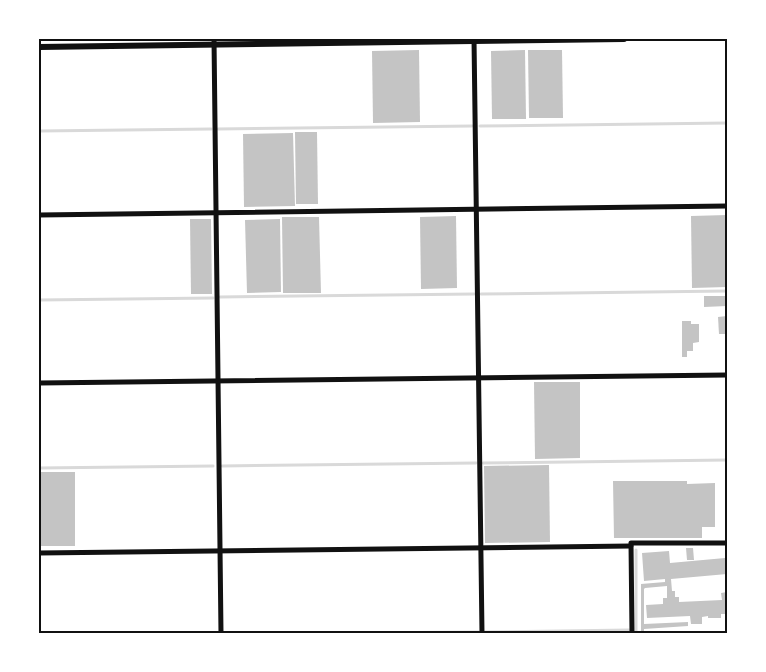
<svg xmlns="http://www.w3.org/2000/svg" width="766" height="672" viewBox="0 0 766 672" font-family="'Alegreya Sans',sans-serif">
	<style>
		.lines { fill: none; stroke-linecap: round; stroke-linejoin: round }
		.stream { stroke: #d9d9d9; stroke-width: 3 }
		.building { fill: #c4c4c4 }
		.minor { stroke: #111; stroke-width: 5 }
		.tertiary { stroke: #111; stroke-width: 6 }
		.neatline { fill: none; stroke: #111; stroke-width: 2 }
	</style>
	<rect width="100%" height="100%" fill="#fff"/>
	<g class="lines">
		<g class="stream">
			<polyline points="480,126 727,123"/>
			<polyline points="218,129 472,126"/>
			<polyline points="39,131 211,129"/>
			<polyline points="481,294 727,291"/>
			<polyline points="220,297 474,294"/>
			<polyline points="39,300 213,298"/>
			<polyline points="483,463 727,460"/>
			<polyline points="222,466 476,463"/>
			<polyline points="39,468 213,466"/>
			<polyline points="636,550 636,633"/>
			<polyline points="485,632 629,630"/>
			<polyline points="349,633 479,632"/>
		</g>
	</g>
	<g class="building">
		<polygon points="419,50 420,122 373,123 372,51"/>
		<polygon points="525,50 526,119 492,119 491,51"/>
		<polygon points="528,50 562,50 563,118 529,118"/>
		<polygon points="295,132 317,132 318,204 296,204"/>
		<polygon points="293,133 295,206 244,207 243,134"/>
		<polygon points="727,215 727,287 692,288 691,216"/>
		<polygon points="456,216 457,288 421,289 420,217"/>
		<polygon points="282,217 319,217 321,293 283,293"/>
		<polygon points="190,219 211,219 212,294 191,294"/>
		<polygon points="280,219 281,292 247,293 245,220"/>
		<polygon points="704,296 727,296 727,306 704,307"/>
		<polygon points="727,316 727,334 719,334 718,317"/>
		<polygon points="682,321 691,321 691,324 699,324 699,342 693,343 693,351 687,351 687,357 682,357"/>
		<polygon points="534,382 580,382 580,458 535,459"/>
		<polygon points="549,465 550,542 485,543 484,466"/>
		<rect x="39" y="472" width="36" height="74"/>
		<polygon points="613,481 687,481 687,484 715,483 715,527 702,527 702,538 614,538"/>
		<polygon points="686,548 693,548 694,560 687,560"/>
		<polygon points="725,550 727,550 727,574 671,579 672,591 675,591 675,597 679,597 679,602 722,600 721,593 727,592 727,614 721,614 721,618 708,618 708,616 702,617 702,624 691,624 690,616 647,618 646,605 663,604 663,598 667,598 667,586 645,588 644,589 644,624 688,622 688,626 644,629 644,633 641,633 641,584 665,582 665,579 644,581 642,553 669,551 670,563 725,558"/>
	</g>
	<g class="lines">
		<g class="minor">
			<polyline points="214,39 221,633"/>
			<polyline points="474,39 482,633"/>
			<polyline points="39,215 727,206"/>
			<polyline points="39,383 727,375"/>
			<polyline points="39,553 631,546"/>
			<polyline points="632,633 631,543 727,543"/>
		</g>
		<polyline class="tertiary" points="39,47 624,39"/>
	</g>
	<rect width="766" height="672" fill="none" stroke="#ffffff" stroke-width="80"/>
	<rect x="40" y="40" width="686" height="592" class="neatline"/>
</svg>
